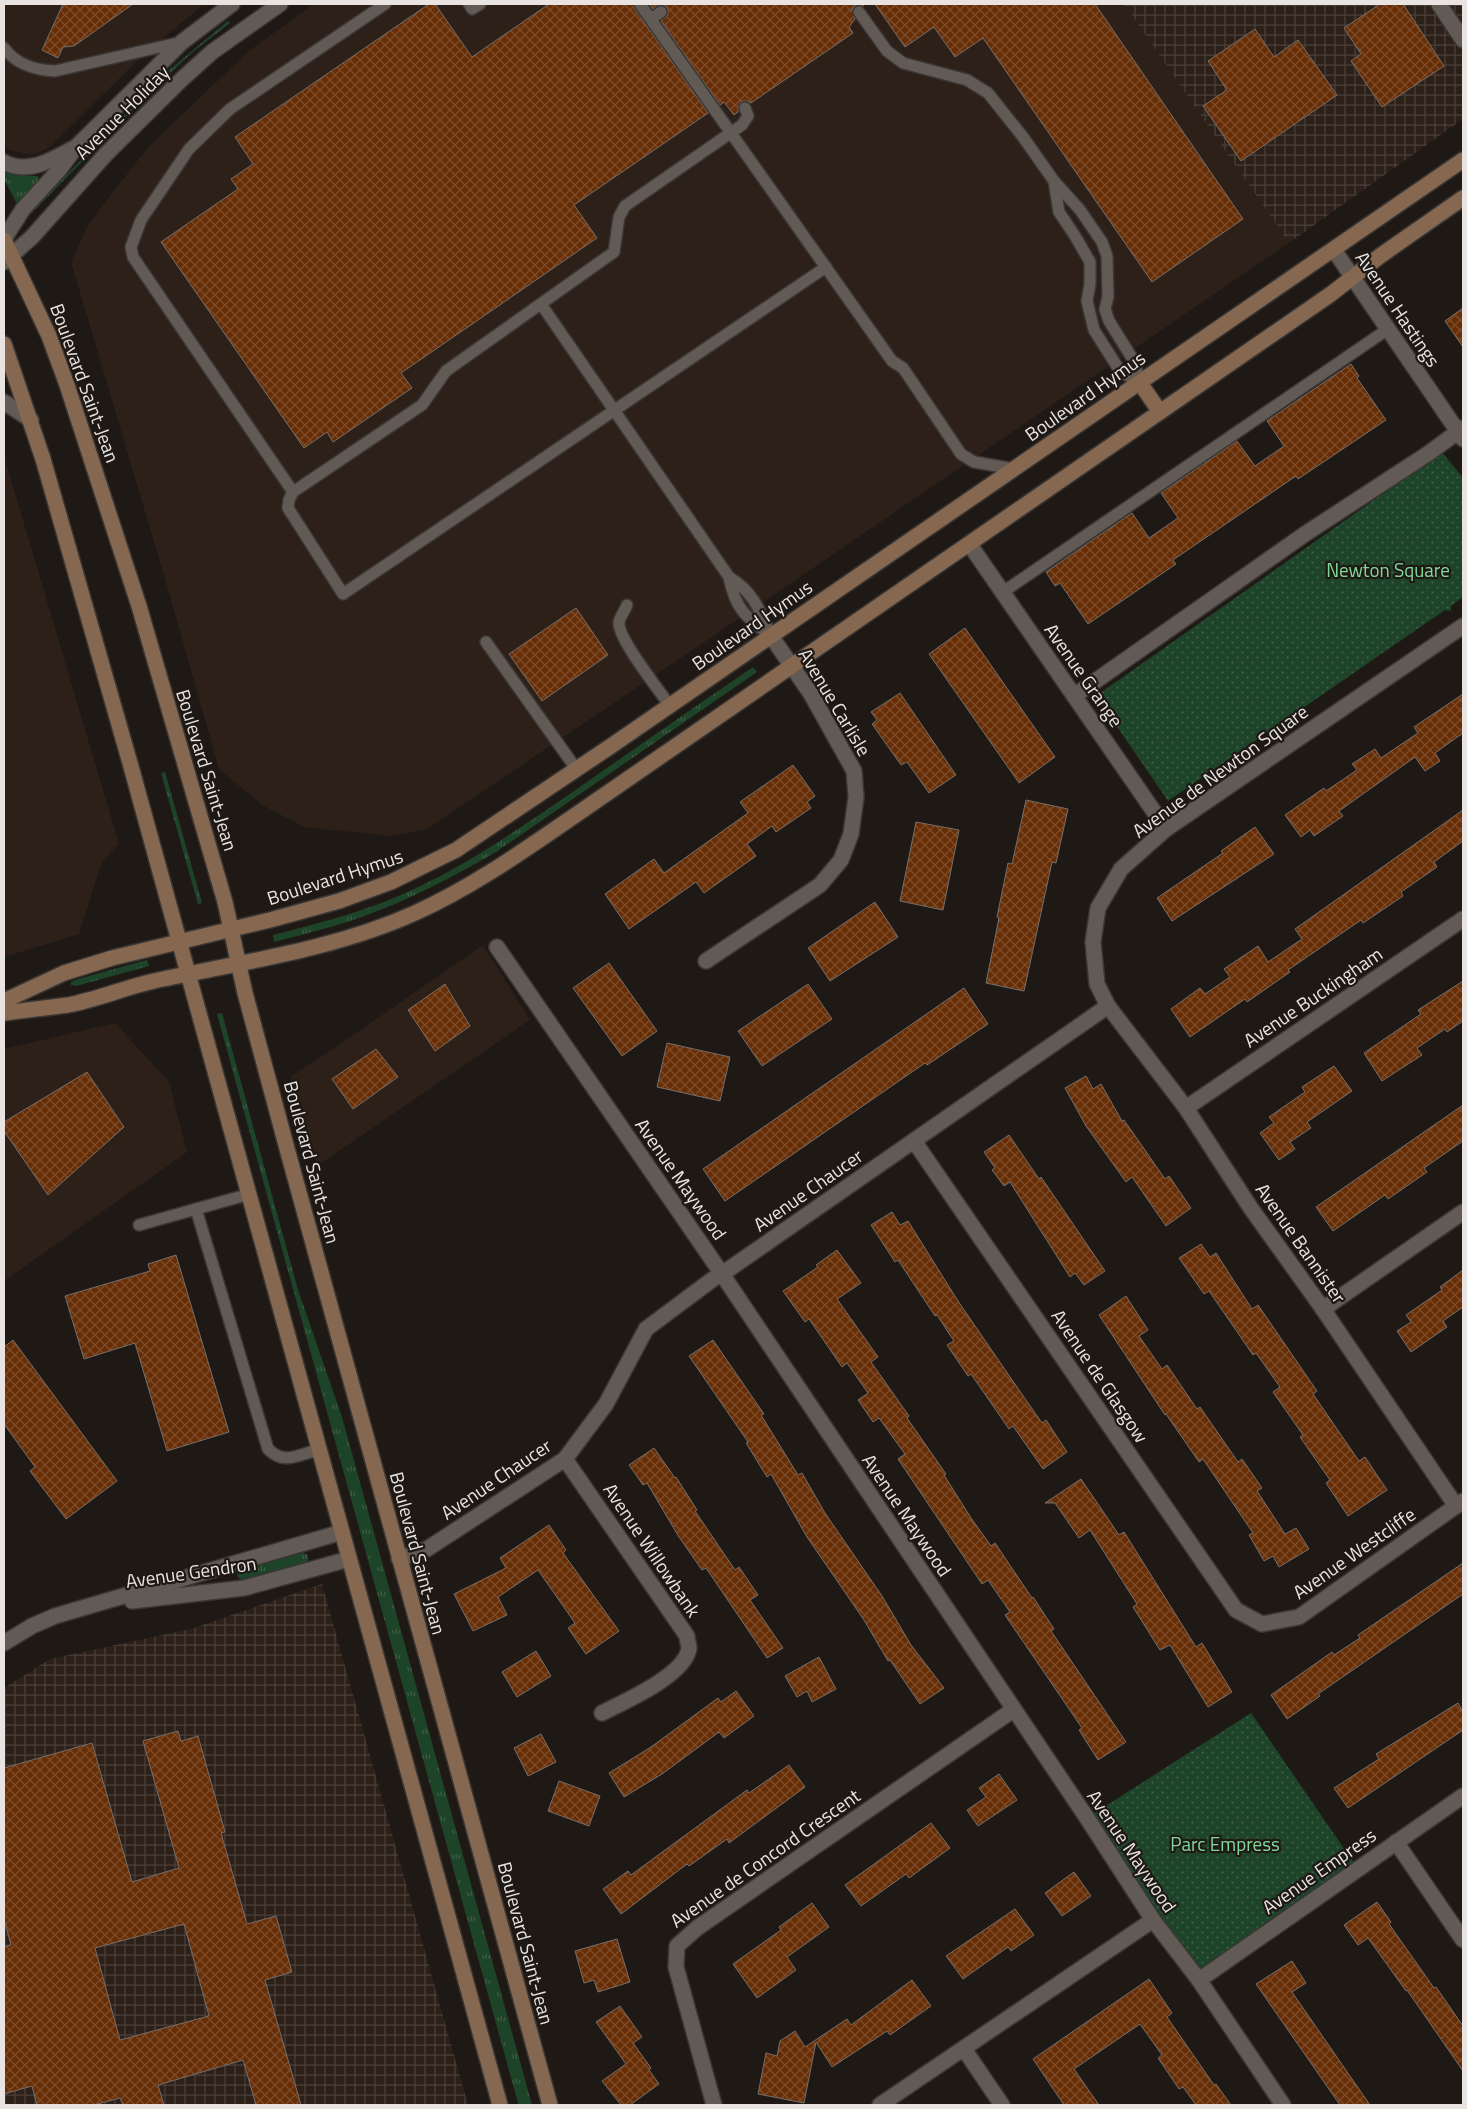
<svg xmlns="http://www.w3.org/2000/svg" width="1467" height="2109" viewBox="0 0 1467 2109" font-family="'Titillium Web',sans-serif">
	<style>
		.built { fill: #2c2019 }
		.industrial { fill: url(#industrial-grid) }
		.grass { fill: url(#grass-tufts) }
		.park { fill: url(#park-dots) }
		.building { fill: url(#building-cross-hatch); stroke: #766e6a; fill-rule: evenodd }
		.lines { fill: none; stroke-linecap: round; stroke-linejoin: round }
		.lane-casing { stroke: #3a3634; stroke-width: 14 }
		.street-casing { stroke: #3a3634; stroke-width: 18 }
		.secondary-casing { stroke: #3a3634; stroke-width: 18 }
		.lane { stroke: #625a55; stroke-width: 11 }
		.street { stroke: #625a55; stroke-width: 15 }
		.secondary { stroke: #866850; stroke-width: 15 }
		.labels { text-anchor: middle; stroke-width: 4.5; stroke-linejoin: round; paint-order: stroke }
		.street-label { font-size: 19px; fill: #e9e4e2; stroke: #1f1915 }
		.park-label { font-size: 19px; fill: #81d999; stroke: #1f1915 }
	</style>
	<defs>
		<pattern id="industrial-grid" width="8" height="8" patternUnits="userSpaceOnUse" patternTransform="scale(1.25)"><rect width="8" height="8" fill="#2c2019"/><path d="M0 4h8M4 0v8" fill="none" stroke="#4b403a"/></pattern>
		<pattern id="grass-tufts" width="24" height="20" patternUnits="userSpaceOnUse" patternTransform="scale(1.25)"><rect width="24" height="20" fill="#1d4328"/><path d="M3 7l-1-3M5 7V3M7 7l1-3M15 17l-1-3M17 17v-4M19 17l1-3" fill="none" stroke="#3e5e47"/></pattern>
		<pattern id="park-dots" width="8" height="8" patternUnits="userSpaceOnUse" patternTransform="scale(1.25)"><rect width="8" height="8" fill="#1d4328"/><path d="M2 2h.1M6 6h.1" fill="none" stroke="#3e5e47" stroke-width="1.8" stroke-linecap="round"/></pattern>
		<pattern id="building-cross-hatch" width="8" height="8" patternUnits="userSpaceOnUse" patternTransform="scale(1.25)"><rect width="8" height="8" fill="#672e06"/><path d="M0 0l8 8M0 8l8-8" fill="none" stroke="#7d4c2a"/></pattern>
	</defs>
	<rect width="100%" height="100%" fill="#1f1915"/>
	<g class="built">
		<polygon points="4,4 204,4 142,56 49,148 33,155 16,152 9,150 4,145"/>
		<polygon points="314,4 1124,4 1289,243 737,620 427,829 390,836 304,827 262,805 219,769 168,589 71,262 89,223 149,146 250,50"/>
		<polygon points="4,456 119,844 102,861 79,934 4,957"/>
		<polygon points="483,945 530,1020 317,1166 291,1076 333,1049"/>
		<polygon points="115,1023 169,1082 187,1152 4,1281 4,1049"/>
	</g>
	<g class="industrial">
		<polygon points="1124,4 1463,4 1463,119 1289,243"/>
		<polygon points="322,1584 468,2105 4,2105 4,1688 50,1659 191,1629"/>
	</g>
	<g class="grass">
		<polygon points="228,21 230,23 194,51 156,86 27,218 25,217 168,71"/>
		<polygon points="4,171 19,175 38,176 39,180 18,206 4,179"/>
		<path d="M753,667l4,5 -261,180c-43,25 -87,48 -134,65 -28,10 -58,17 -88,25l-1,-7c47,-12 94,-24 139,-45 55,-25 103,-59 152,-92 63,-44 126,-88 189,-131z"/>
		<polygon points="165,772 202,903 198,904 161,773"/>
		<polygon points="147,960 149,966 76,986 71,985 71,982 78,979"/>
		<polygon points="222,1013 298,1290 342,1417 532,2105 520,2105 518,2103 217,1014"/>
		<polygon points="301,1552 308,1555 308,1561 305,1563 244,1580 241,1580 237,1576 239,1570 243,1569"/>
	</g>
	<g class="park">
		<polygon points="1442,452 1463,478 1463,597 1451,606 1451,611 1445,610 1168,801 1096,696"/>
		<polygon points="1251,1713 1358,1869 1199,1980 1087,1818"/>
	</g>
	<g class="building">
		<polygon points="63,4 133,4 74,46 63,47 58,58 42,50"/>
		<polygon points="429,4 435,4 472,57 549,4 633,4 634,8 708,113 574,205 597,238 401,373 412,388 333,442 327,432 304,448 161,242 238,189 231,179 253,164 235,137"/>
		<polygon points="649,4 865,4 863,6 855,6 852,9 855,19 849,27 853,33 751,103 747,101 742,101 738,106 738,112 734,115 724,102 720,105 661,21 668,15 667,7 660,5 653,9"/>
		<polygon points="875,4 1095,4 1243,219 1152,282 983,38 955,57 934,27 905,47"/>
		<polygon points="1380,4 1403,4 1444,66 1382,107 1351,61 1361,54 1344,28"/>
		<polygon points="1255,29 1274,57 1298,40 1337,95 1241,161 1203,106 1227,90 1208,61"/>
		<polygon points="1463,308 1463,347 1445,321"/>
		<polygon points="1351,364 1359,376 1357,378 1386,420 1298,479 1296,476 1173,560 1176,564 1088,624 1060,583 1055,586 1046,572 1132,513 1149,538 1178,518 1161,493 1237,441 1255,466 1284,446 1267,421"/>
		<polygon points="576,608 608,655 542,701 509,654"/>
		<polygon points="965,628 1055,757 1019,783 929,654"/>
		<polygon points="900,693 956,775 929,793 907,762 901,765 872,724 877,720 871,712"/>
		<polygon points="1463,694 1463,733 1435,753 1440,761 1425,771 1415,757 1339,811 1343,816 1314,836 1310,830 1301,837 1285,815 1324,788 1326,791 1357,770 1352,764 1375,749 1381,758 1418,733 1414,727"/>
		<polygon points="793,765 815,796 807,802 811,808 776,832 772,826 747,844 756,856 704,893 696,882 629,929 605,894 654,859 664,873 748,813 740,802"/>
		<polygon points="1026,800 1068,809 1056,863 1052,862 1024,991 986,983 999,918 997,917 1008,863 1012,864"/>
		<polygon points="1463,810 1463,841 1434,862 1437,867 1401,892 1403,896 1363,923 1361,920 1288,970 1290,972 1247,1002 1245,999 1190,1037 1171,1009 1200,988 1205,994 1230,977 1224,969 1258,946 1268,962 1302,939 1295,929"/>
		<polygon points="916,822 959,830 943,910 900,901"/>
		<polygon points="1255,827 1274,854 1172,921 1157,898 1223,853 1221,851"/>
		<polygon points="875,902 898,937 830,981 808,948"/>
		<polygon points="609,963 657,1031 622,1056 573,988"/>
		<polygon points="1463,981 1463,1021 1447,1032 1445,1029 1417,1048 1422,1055 1382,1081 1364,1053 1421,1014 1418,1010"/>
		<polygon points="445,984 470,1026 435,1051 408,1010"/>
		<polygon points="808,984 832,1019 762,1066 738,1031"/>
		<polygon points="964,988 988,1024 927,1065 925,1063 725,1201 703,1169"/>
		<polygon points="667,1043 730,1057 720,1101 657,1087"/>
		<polygon points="376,1049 398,1077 353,1109 332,1079"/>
		<polygon points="1334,1066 1352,1091 1307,1122 1311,1128 1290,1142 1295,1149 1279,1160 1260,1133 1274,1123 1269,1117 1305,1092 1302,1087"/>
		<polygon points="87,1072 124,1127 48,1195 4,1131 4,1122"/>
		<polygon points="1086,1076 1093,1089 1101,1084 1122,1121 1124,1120 1165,1179 1169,1176 1191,1208 1166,1226 1132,1177 1126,1182 1086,1126 1065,1088"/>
		<polygon points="1463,1105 1463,1141 1424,1168 1427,1172 1388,1199 1385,1195 1333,1231 1316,1207"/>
		<polygon points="1009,1135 1039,1179 1041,1177 1105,1271 1084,1285 1075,1273 1070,1277 1010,1182 1004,1186 992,1170 995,1168 984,1152"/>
		<polygon points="892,1212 900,1225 908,1221 958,1301 1010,1377 1042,1423 1046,1420 1067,1452 1043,1469 1013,1426 1009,1429 971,1374 968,1376 947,1345 954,1341 937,1315 935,1316 898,1260 895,1262 871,1225"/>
		<polygon points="1201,1244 1210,1257 1216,1253 1252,1309 1258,1305 1317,1391 1313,1394 1359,1461 1365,1457 1387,1490 1348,1516 1326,1483 1330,1480 1300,1437 1303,1435 1273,1392 1280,1387 1256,1353 1253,1355 1209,1291 1204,1294 1179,1258"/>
		<polygon points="837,1250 861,1283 837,1299 878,1357 871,1362 909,1416 907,1418 946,1474 944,1475 971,1518 991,1546 995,1543 1032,1598 1033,1597 1054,1629 1051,1631 1126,1742 1098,1760 1079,1730 1082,1728 1005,1615 1010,1612 988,1580 982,1584 898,1459 905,1454 879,1418 873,1422 858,1400 868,1393 847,1363 842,1367 809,1319 805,1322 783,1291 818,1267 816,1265"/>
		<polygon points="176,1255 229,1432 167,1451 135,1343 84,1359 65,1296 150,1271 148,1264"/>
		<polygon points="1463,1270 1463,1307 1443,1321 1447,1327 1411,1352 1397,1331 1411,1322 1406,1315 1442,1290 1440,1287"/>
		<polygon points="1126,1296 1148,1330 1139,1336 1162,1369 1167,1365 1197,1409 1200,1407 1238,1462 1242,1459 1262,1488 1257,1491 1285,1534 1296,1528 1309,1549 1279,1567 1273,1556 1264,1561 1249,1535 1253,1533 1203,1459 1199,1462 1166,1414 1165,1415 1099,1315"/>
		<polygon points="13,1340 117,1481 66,1519 30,1471 35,1467 4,1424 4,1347"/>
		<polygon points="713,1340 764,1414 761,1415 798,1475 802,1473 825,1513 882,1596 911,1645 944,1688 920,1704 890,1660 888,1661 864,1620 807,1537 771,1474 767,1477 746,1443 748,1442 689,1356"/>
		<polygon points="654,1448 675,1478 676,1477 697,1510 695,1511 735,1570 739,1567 758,1595 750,1600 783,1648 767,1658 706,1568 702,1570 679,1537 647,1483 643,1485 629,1465"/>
		<polygon points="1081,1479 1119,1535 1124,1532 1196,1647 1202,1643 1232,1692 1208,1707 1170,1645 1160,1650 1133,1607 1137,1604 1090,1530 1079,1538 1055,1503 1045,1503"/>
		<polygon points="549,1525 566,1550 563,1553 619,1631 586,1654 568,1628 575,1623 538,1570 498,1597 507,1615 473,1631 454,1594 506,1568 500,1558"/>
		<polygon points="1463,1563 1463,1594 1318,1694 1320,1696 1287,1719 1271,1695 1332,1652 1334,1655 1360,1638 1358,1635"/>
		<polygon points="536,1651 551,1676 517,1697 502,1672"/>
		<polygon points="819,1657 836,1689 812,1702 807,1691 797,1697 785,1676"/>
		<polygon points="736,1691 754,1716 724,1738 719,1732 662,1774 624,1797 609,1773 651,1747 718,1698 721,1702"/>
		<polygon points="1458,1703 1463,1712 1463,1730 1348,1808 1334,1788 1379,1759 1376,1754"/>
		<path d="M178,1731l3,10 17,-5 27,96 -4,1 26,91 29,-8 16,56 -27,8 36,125h-45l-13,-45 -85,25 6,20h-41l-3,-7 -26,7h-57l-5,-19 -28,8v-147l7,-2 -7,-26v-151l88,-25 40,139 47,-14 -36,-127zM184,1924l25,92 -89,24 -25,-92z"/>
		<polygon points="541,1734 556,1762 528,1776 514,1748"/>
		<polygon points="789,1765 805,1787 729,1843 727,1839 689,1866 687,1864 621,1914 603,1889 628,1871 631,1875 747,1790 749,1793"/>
		<polygon points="999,1774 1017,1800 978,1826 967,1810 986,1797 979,1788"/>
		<polygon points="559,1781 600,1796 589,1826 548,1811"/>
		<polygon points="931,1823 950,1848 909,1878 906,1874 861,1906 845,1885"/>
		<polygon points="1074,1872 1091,1896 1062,1916 1045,1893"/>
		<polygon points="1377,1902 1391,1922 1389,1924 1434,1988 1436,1987 1463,2026 1463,2071 1407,1990 1406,1991 1368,1938 1358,1945 1344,1925"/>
		<polygon points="812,1903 829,1927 787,1957 796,1970 757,1998 733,1964 781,1930 779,1927"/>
		<polygon points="1015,1909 1034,1935 1011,1951 1008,1947 963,1979 946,1956"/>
		<polygon points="617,1939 630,1982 598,1992 594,1980 584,1983 575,1951"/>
		<polygon points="1292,1961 1306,1983 1292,1992 1370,2105 1340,2105 1256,1984"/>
		<polygon points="1149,1979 1172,2013 1167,2017 1214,2085 1216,2084 1231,2105 1196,2105 1183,2087 1179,2089 1158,2058 1162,2055 1140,2024 1074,2069 1099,2105 1064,2105 1033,2059"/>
		<polygon points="912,1980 931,2006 890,2035 887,2031 832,2067 816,2042 804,2103 758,2094 766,2053 777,2056 780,2041 795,2031 805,2047 847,2019 851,2025"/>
		<polygon points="620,2006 642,2037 633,2043 651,2068 649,2070 659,2084 630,2105 621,2105 602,2081 626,2064 596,2022"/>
	</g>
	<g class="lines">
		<g class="lane-casing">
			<g id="lane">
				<polyline points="469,4 472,9 480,4"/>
				<polyline points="640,4 892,361 903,368 961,454 974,462 1014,469"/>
				<polyline points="859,12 887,51 903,63 967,80 988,93 1023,137 1054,181 1080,210 1102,242 1107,256 1108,297 1105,309 1109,321 1134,361 1140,383"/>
				<polyline points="651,19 661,12"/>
				<path d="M4,48c13,17 31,22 51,23l127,-29"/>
				<polyline points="745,108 748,116 742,125 625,206 619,217 614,252 446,371 422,405 293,492 289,500 288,508 343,594 826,267"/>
				<polyline points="1054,181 1059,212 1075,236 1090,262 1090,284 1087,301 1094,330 1120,371 1140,383"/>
				<path d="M541,304l188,273c6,31 16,40 42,59"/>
				<polyline points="293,492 133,257 131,247 141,220 189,149 230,109 385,4"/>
				<path d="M729,577c24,15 30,31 41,57"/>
				<polyline points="1003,592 1388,329"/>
				<path d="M627,605c-2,5 -7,12 -8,17 -2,16 41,69 51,84"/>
				<polyline points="486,642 577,770"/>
				<path d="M250,1194l-54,15 72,240c17,17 30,5 51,1"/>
				<polyline points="139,1225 196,1209"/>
			</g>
		</g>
		<g class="street-casing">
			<g id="street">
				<polyline points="1439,4 1463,40"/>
				<path d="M4,162c23,13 48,-2 68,-13"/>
				<polyline points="4,239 23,209 59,170 76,147 182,42 232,4"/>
				<polyline points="1334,250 1463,439"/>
				<polyline points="4,262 32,237 106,154 182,79 212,52 280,4"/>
				<polyline points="4,402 31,420"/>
				<polyline points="970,545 1166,829"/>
				<polyline points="1074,696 1305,534 1429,453 1463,428"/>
				<polyline points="497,947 722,1274 1087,1818 1153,1920 1199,1980 1283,2105"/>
				<polyline points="706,961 820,885 841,860 851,834 856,797 854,771 811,694 771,636"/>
				<polyline points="1186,1108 1463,919"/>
				<polyline points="914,1141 1236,1610 1262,1624 1299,1617 1463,1501"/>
				<polyline points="1323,1309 1463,1212"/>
				<path d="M565,1459l122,177c0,4 2,9 2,12 -3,27 -66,54 -87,65"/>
				<polyline points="1456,1506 1323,1309 1250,1207 1186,1108 1108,1006 1097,984 1093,942 1098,908 1121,869 1166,829 1463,626"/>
				<polyline points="399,1559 427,1549 565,1459 606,1404 646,1329 713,1279 722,1274 1108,1006"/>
				<polyline points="132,1601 244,1588 349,1559"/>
				<polyline points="4,1643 32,1626 55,1616 342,1532"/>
				<polyline points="1396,1842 1463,1940"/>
				<polyline points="1199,1980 1463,1796"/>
				<polyline points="964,2049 1002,2105"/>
				<polyline points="714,2105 676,1967 677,1946 697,1928 1013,1710"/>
				<polyline points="880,2105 1153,1920"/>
			</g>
		</g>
		<g class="secondary-casing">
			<g id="secondary">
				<polyline points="4,240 49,336 67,385 139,606 225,902 245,993 289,1156 550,2105"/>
				<polyline points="4,344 43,459 130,763 500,2105"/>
				<polyline points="1140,383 1160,412"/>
				<polyline points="4,1001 64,973 112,958 270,920 339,901 391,882 456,850 611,746 1463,160"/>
				<path d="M4,1013c21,-3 43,-5 64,-8 32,-6 63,-20 95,-26 85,-18 172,-30 252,-66 53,-24 101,-57 149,-90l767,-529 49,-38 83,-58"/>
			</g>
		</g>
		<use href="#lane" class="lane"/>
		<use href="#street" class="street"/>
		<use href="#secondary" class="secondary"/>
	</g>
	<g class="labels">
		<g class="street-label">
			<text transform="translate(122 112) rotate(-45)" y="7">Avenue Holiday</text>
			<text transform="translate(1398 309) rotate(56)" y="7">Avenue Hastings</text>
			<text transform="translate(85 383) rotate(70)" y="7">Boulevard Saint-Jean</text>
			<text transform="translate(1085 396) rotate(-35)" y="7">Boulevard Hymus</text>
			<text transform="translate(752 625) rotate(-35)" y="7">Boulevard Hymus</text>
			<text transform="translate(1084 675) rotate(55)" y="7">Avenue Grange</text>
			<text transform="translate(835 702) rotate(59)" y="7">Avenue Carlisle</text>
			<text transform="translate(207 770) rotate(73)" y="7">Boulevard Saint-Jean</text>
			<text transform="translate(1220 771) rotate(-36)" y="7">Avenue de Newton Square</text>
			<text transform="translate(335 877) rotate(-18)" y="7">Boulevard Hymus</text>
			<text transform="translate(1313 997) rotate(-34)" y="7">Avenue Buckingham</text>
			<text transform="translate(312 1162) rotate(75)" y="7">Boulevard Saint-Jean</text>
			<text transform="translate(681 1179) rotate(55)" y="7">Avenue Maywood</text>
			<text transform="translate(808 1190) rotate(-35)" y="7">Avenue Chaucer</text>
			<text transform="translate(1301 1243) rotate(55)" y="7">Avenue Bannister</text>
			<text transform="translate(1100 1376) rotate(56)" y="7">Avenue de Glasgow</text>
			<text transform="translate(496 1479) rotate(-34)" y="7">Avenue Chaucer</text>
			<text transform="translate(907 1515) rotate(56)" y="7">Avenue Maywood</text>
			<text transform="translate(652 1550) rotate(56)" y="7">Avenue Willowbank</text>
			<text transform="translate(418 1553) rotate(75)" y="7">Boulevard Saint-Jean</text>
			<text transform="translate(1354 1553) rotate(-35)" y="7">Avenue Westcliffe</text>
			<text transform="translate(191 1572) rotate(-8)" y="7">Avenue Gendron</text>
			<text transform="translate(1132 1851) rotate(56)" y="7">Avenue Maywood</text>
			<text transform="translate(765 1858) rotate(-35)" y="7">Avenue de Concord Crescent</text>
			<text transform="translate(1319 1871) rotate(-35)" y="7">Avenue Empress</text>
			<text transform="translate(526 1943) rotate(75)" y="7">Boulevard Saint-Jean</text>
		</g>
		<g class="park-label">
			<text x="1388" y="577">Newton Square</text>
			<text x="1225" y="1851">Parc Empress</text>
		</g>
	</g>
	<rect width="1467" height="2109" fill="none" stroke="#e9e4e2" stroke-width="10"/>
</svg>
